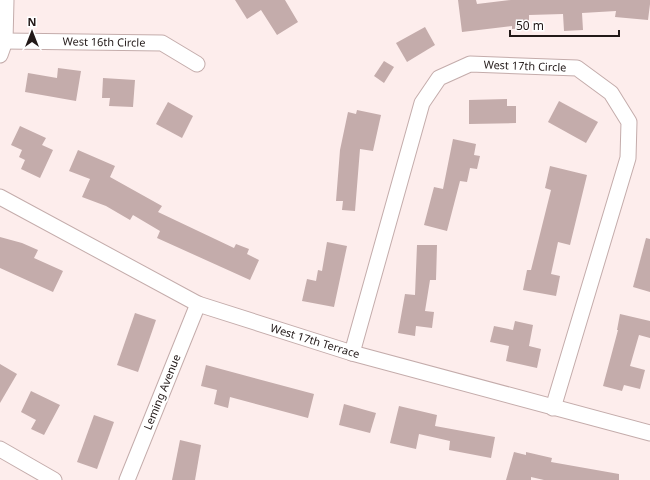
<svg xmlns="http://www.w3.org/2000/svg" width="650" height="480" viewBox="0 0 650 480" font-family="'Noto Sans',sans-serif">
	<style>
		.building { fill: #c4acab }
		.lines { fill: none; stroke-linecap: round; stroke-linejoin: round }
		.street-casing { stroke: #c4acab; stroke-width: 17 }
		.street { stroke: #fff; stroke-width: 15 }
		.labels { text-anchor: middle; stroke-width: 4; stroke-linejoin: round; paint-order: stroke }
		.street-label { font-size: 11px; fill: #221918; stroke: #fff }
	</style>
	<rect width="100%" height="100%" fill="#fdedec"/>
	<g class="building">
		<polygon points="235,0 285,0 298,22 277,35 261,10 247,19"/>
		<polygon points="458,0 476,0 477,4 511,0 650,0 650,4 648,20 615,17 616,11 582,13 583,30 564,31 563,14 529,15 529,28 512,29 512,26 462,32"/>
		<polygon points="425,27 435,45 407,62 396,43"/>
		<polygon points="384,61 394,67 384,83 374,76"/>
		<polygon points="58,68 81,71 76,101 25,92 28,73 57,78"/>
		<polygon points="103,78 135,80 133,107 109,106 110,98 102,98"/>
		<polygon points="507,99 507,106 516,106 516,123 469,124 469,100"/>
		<polygon points="559,101 598,122 586,143 548,122"/>
		<polygon points="168,102 193,116 182,138 156,124"/>
		<polygon points="357,110 381,115 373,151 360,149 355,211 342,210 343,201 336,201 340,150 348,112 356,114"/>
		<polygon points="20,126 46,138 42,145 53,150 40,178 21,169 25,160 19,157 22,150 11,145"/>
		<polygon points="453,139 476,144 474,155 480,156 477,169 470,168 467,182 460,181 447,231 424,225 434,187 443,189"/>
		<polygon points="78,150 115,166 110,177 162,206 158,212 234,248 236,244 249,249 247,254 259,260 250,280 157,238 160,231 133,215 130,220 106,206 82,197 90,179 69,171"/>
		<polygon points="550,166 587,175 570,245 558,242 551,274 560,276 556,296 523,290 527,270 531,270 551,190 545,188"/>
		<polygon points="0,237 22,243 38,250 34,258 63,271 53,292 0,268"/>
		<polygon points="646,238 650,239 650,292 633,287"/>
		<polygon points="327,242 347,246 334,307 302,301 307,279 316,281 318,270 322,271"/>
		<polygon points="417,245 437,245 436,280 430,280 425,311 434,312 432,328 416,326 415,336 398,333 405,294 415,295"/>
		<polygon points="135,313 156,320 138,372 117,365"/>
		<polygon points="620,314 650,321 650,338 639,335 630,366 645,370 640,389 624,385 622,391 603,386 618,330 617,330"/>
		<polygon points="515,321 533,325 529,346 541,349 537,368 506,361 509,346 490,342 494,326 513,330"/>
		<polygon points="0,364 17,374 0,403"/>
		<polygon points="206,365 314,394 308,418 230,397 228,408 214,404 217,390 201,386"/>
		<polygon points="31,391 60,405 44,435 31,429 36,420 21,412"/>
		<polygon points="344,404 376,413 370,433 339,425"/>
		<polygon points="399,406 437,415 435,426 495,437 491,458 449,450 450,441 419,434 416,449 390,443"/>
		<polygon points="94,415 114,422 97,469 77,462"/>
		<polygon points="180,440 201,445 195,480 172,480"/>
		<polygon points="514,452 526,455 526,452 552,458 551,462 619,474 619,480 544,480 531,477 531,480 506,480"/>
	</g>
	<g class="lines">
		<g class="street-casing">
			<g id="street">
				<polyline points="5,41 162,43 197,64"/>
				<polyline points="0,55 5,41 6,0"/>
				<polyline points="0,197 198,304 352,353 650,433"/>
				<polyline points="352,353 422,103 439,78 470,64 577,68 611,93 629,122 628,158 553,408"/>
				<polyline points="0,449 54,480"/>
				<polyline points="127,480 198,304"/>
			</g>
		</g>
		<use href="#street" class="street"/>
	</g>
	<g class="labels">
		<g class="street-label">
			<text transform="translate(104 42) rotate(1)" y="4">West 16th Circle</text>
			<text transform="translate(525 66) rotate(2)" y="4">West 17th Circle</text>
			<text transform="translate(315 341) rotate(17)" y="4">West 17th Terrace</text>
			<text transform="translate(162 392) rotate(-68)" y="4">Leming Avenue</text>
		</g>
	</g>
	<g transform="translate(32 32)" stroke="#ffffff" stroke-width="3" paint-order="stroke">
	<path d="M0-3L7 15L0 10L-7 15Z" fill="#221918"/>
	<text y="-6" font-size="11" font-weight="bold" text-anchor="middle" fill="#221918">N</text>
	</g>
	<path d="M510 30v6h109v-6" fill="none" stroke="#221918" stroke-width="2"/>
	<text x="516" y="30" font-size="12" fill="#221918" stroke="#ffffff" stroke-width="3" paint-order="stroke">50 m</text>
</svg>
